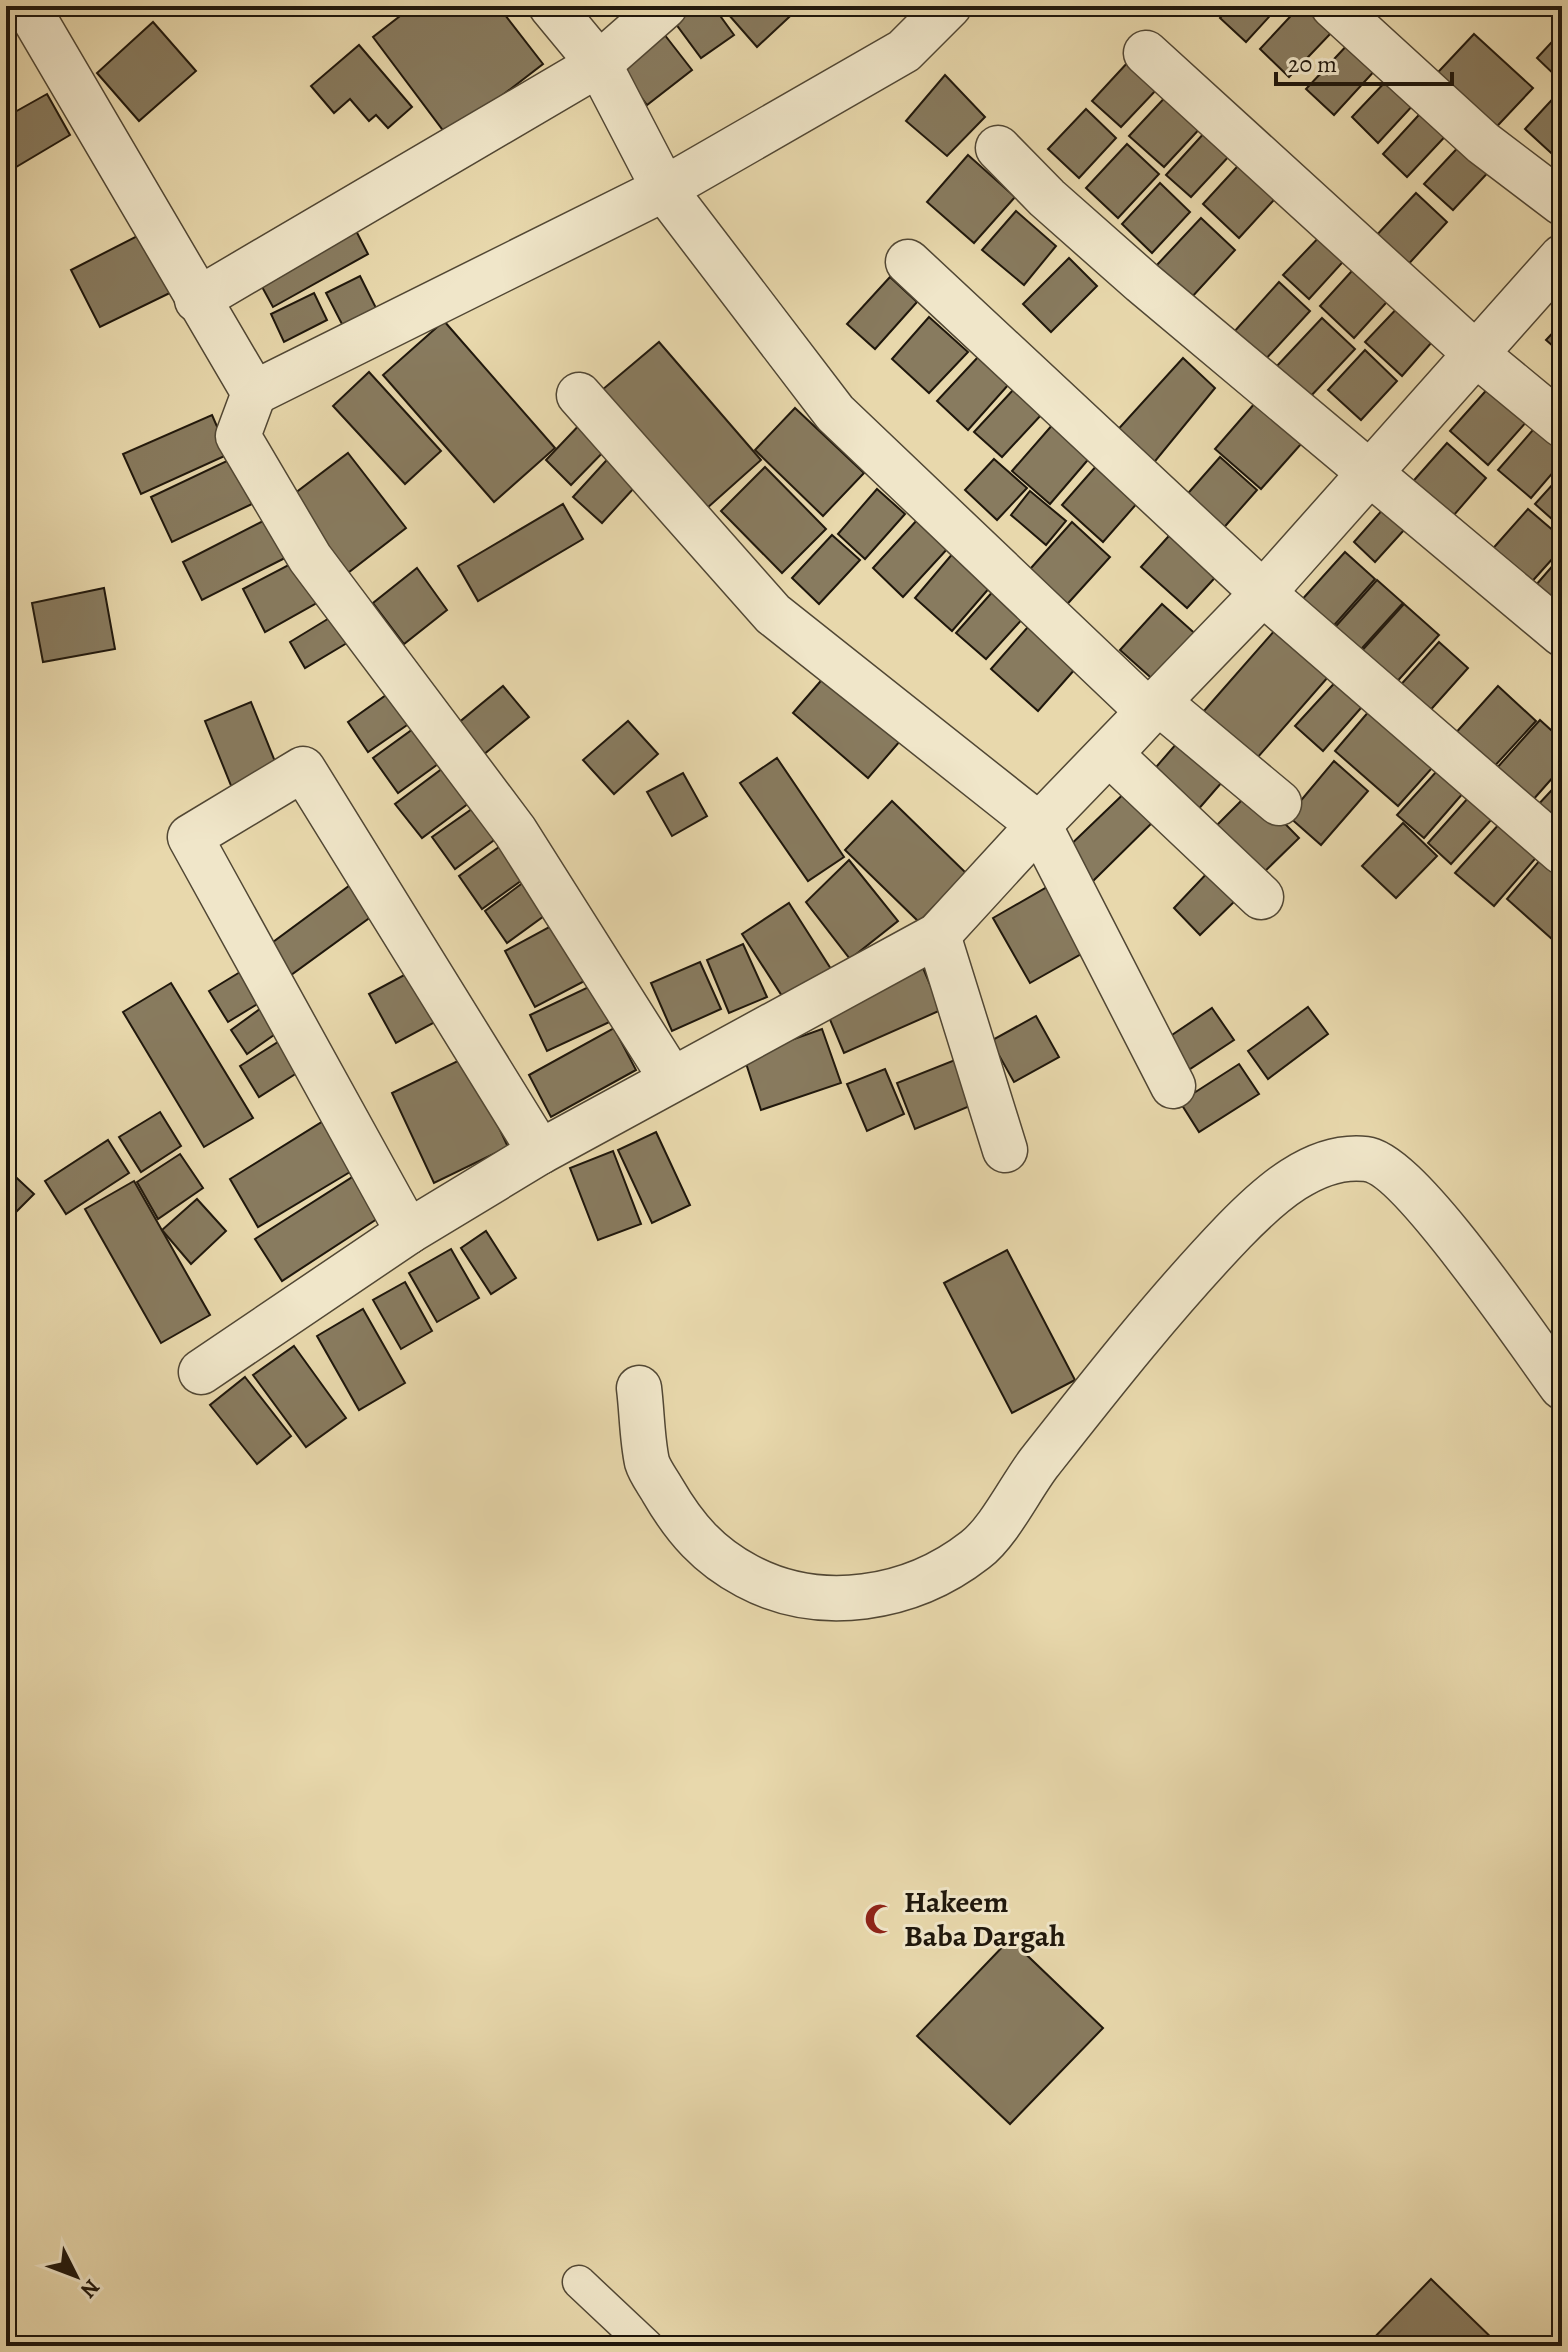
<svg xmlns="http://www.w3.org/2000/svg" width="1568" height="2352" viewBox="0 0 1568 2352" font-family="Alegreya,serif">
	<style>
		.building { fill: #887b5f; stroke: #1f170c; stroke-width: 2 }
		.lines { fill: none; stroke-linecap: round; stroke-linejoin: round }
		.service-casing { stroke: #514734; stroke-width: 35 }
		.minor-casing { stroke: #514734; stroke-width: 47 }
		.service { stroke: #f0e6c9; stroke-width: 32 }
		.minor { stroke: #f0e6c9; stroke-width: 44 }
		.labels { text-anchor: middle; stroke-width: 6; stroke-linejoin: round; paint-order: stroke }
		.poi-label { font-size: 30px; font-weight: bold; fill: #1f170c; stroke: #f0e6c9; text-anchor: start }
	</style>
	<rect width="100%" height="100%" fill="#e8d8ac"/>
	<filter id="stains"><feTurbulence type="fractalNoise" baseFrequency=".0025" numOctaves="4"/><feColorMatrix values="0 0 0 0 .2 0 0 0 0 .09 0 0 0 0 .02 0 0 0 .5 -.17"/></filter>
	<radialGradient id="worn" r=".72"><stop offset=".6" stop-color="#630" stop-opacity="0"/><stop offset="1" stop-color="#630" stop-opacity=".3"/></radialGradient>
	<g class="building">
		<polygon points="413,6 498,6 543,64 448,137 373,37"/>
		<polygon points="685,6 713,6 734,35 701,58 670,16"/>
		<polygon points="721,6 801,6 757,47"/>
		<polygon points="1231,6 1279,6 1246,42 1220,18"/>
		<polygon points="1300,6 1305,6 1332,32 1289,77 1260,49"/>
		<polygon points="153,22 196,71 139,121 97,73"/>
		<polygon points="657,25 692,70 647,105 613,59"/>
		<polygon points="1562,31 1562,82 1537,58"/>
		<polygon points="1474,34 1533,88 1485,139 1426,85"/>
		<polygon points="1351,41 1378,67 1334,115 1306,89"/>
		<polygon points="359,45 412,107 388,128 376,115 369,121 350,99 334,113 311,86"/>
		<polygon points="1129,61 1158,88 1121,127 1092,101"/>
		<polygon points="945,75 985,117 947,156 906,121"/>
		<polygon points="1389,78 1415,103 1378,143 1352,117"/>
		<polygon points="1171,91 1205,123 1164,167 1129,136"/>
		<polygon points="1559,92 1562,96 1562,163 1525,129"/>
		<polygon points="47,94 70,135 6,173 6,117"/>
		<polygon points="1428,105 1453,128 1407,177 1383,154"/>
		<polygon points="1086,109 1116,138 1079,178 1048,149"/>
		<polygon points="1206,131 1231,154 1191,197 1166,175"/>
		<polygon points="1465,140 1494,166 1453,210 1424,184"/>
		<polygon points="1127,144 1159,174 1118,218 1086,188"/>
		<polygon points="968,155 1015,197 974,243 927,202"/>
		<polygon points="1247,156 1283,190 1239,238 1203,204"/>
		<polygon points="1160,183 1190,212 1152,253 1122,224"/>
		<polygon points="1416,193 1447,222 1404,269 1373,239"/>
		<polygon points="1016,211 1056,246 1024,285 982,250"/>
		<polygon points="1201,218 1235,250 1191,298 1156,266"/>
		<polygon points="351,221 368,254 273,307 255,274"/>
		<polygon points="147,231 176,290 100,327 71,270"/>
		<polygon points="1325,231 1350,254 1309,299 1283,275"/>
		<polygon points="1069,258 1097,286 1051,332 1023,304"/>
		<polygon points="1361,261 1395,293 1354,338 1320,306"/>
		<polygon points="360,276 377,310 344,328 326,293"/>
		<polygon points="890,277 917,302 875,349 847,324"/>
		<polygon points="1279,282 1310,311 1263,362 1233,333"/>
		<polygon points="314,293 327,320 284,342 271,314"/>
		<polygon points="1404,301 1439,334 1402,376 1365,342"/>
		<polygon points="929,317 968,352 929,393 892,359"/>
		<polygon points="1322,318 1355,349 1309,398 1276,367"/>
		<polygon points="444,321 555,448 494,502 383,375"/>
		<polygon points="1562,323 1562,354 1546,340"/>
		<polygon points="659,342 761,460 706,509 602,390"/>
		<polygon points="1365,350 1397,381 1361,420 1328,390"/>
		<polygon points="979,356 1009,384 968,430 937,401"/>
		<polygon points="1183,358 1215,388 1147,471 1113,435"/>
		<polygon points="369,372 441,451 405,484 333,406"/>
		<polygon points="1491,385 1529,419 1488,465 1450,431"/>
		<polygon points="1014,389 1042,414 1002,457 974,432"/>
		<polygon points="1255,403 1301,444 1261,489 1215,449"/>
		<polygon points="795,408 864,473 823,516 755,450"/>
		<polygon points="212,415 229,454 141,494 123,454"/>
		<polygon points="585,419 612,443 571,485 546,460"/>
		<polygon points="1054,423 1092,455 1050,504 1012,471"/>
		<polygon points="1539,423 1562,444 1562,462 1531,498 1498,470"/>
		<polygon points="1447,443 1486,478 1447,523 1408,487"/>
		<polygon points="615,451 644,477 602,523 573,497"/>
		<polygon points="348,453 406,528 340,579 282,503"/>
		<polygon points="1220,457 1257,490 1220,532 1183,499"/>
		<polygon points="231,459 252,504 172,542 151,497"/>
		<polygon points="994,459 1027,488 997,520 965,490"/>
		<polygon points="1098,464 1139,501 1103,542 1062,505"/>
		<polygon points="765,467 826,529 782,573 721,511"/>
		<polygon points="1562,474 1562,528 1535,504"/>
		<polygon points="877,489 905,514 865,559 838,534"/>
		<polygon points="1030,491 1066,521 1046,545 1011,515"/>
		<polygon points="1392,499 1414,519 1375,562 1354,542"/>
		<polygon points="563,504 583,539 478,601 458,566"/>
		<polygon points="1528,509 1562,538 1562,548 1528,586 1489,553"/>
		<polygon points="918,519 949,547 903,597 873,568"/>
		<polygon points="265,520 285,558 202,600 183,562"/>
		<polygon points="1072,522 1110,557 1061,611 1023,577"/>
		<polygon points="1176,528 1222,570 1187,608 1141,567"/>
		<polygon points="832,535 860,560 819,604 792,578"/>
		<polygon points="954,552 991,586 952,631 915,598"/>
		<polygon points="1345,552 1375,579 1329,631 1299,603"/>
		<polygon points="1562,555 1562,623 1529,593"/>
		<polygon points="300,559 322,600 265,632 243,589"/>
		<polygon points="417,568 447,610 404,644 373,603"/>
		<polygon points="1377,580 1403,603 1354,657 1329,634"/>
		<polygon points="104,588 115,649 43,662 32,603"/>
		<polygon points="995,589 1025,616 986,659 956,633"/>
		<polygon points="1162,604 1200,638 1158,684 1120,650"/>
		<polygon points="1404,604 1439,635 1384,696 1349,665"/>
		<polygon points="331,617 347,643 305,668 290,642"/>
		<polygon points="1035,619 1083,660 1038,711 991,669"/>
		<polygon points="1282,622 1335,669 1250,766 1196,720"/>
		<polygon points="1439,642 1468,668 1418,724 1389,698"/>
		<polygon points="832,668 907,733 868,778 793,713"/>
		<polygon points="1341,676 1368,700 1323,751 1295,726"/>
		<polygon points="503,686 529,717 477,760 451,729"/>
		<polygon points="1498,686 1536,721 1491,770 1453,736"/>
		<polygon points="389,693 410,723 368,752 348,722"/>
		<polygon points="251,702 278,769 232,788 205,721"/>
		<polygon points="1376,703 1440,759 1398,806 1335,751"/>
		<polygon points="1540,720 1562,740 1562,767 1532,801 1496,769"/>
		<polygon points="628,721 658,754 614,794 583,760"/>
		<polygon points="413,729 438,764 398,793 373,758"/>
		<polygon points="1184,735 1229,774 1189,820 1144,781"/>
		<polygon points="777,758 844,857 808,881 740,783"/>
		<polygon points="1334,761 1368,791 1321,845 1288,816"/>
		<polygon points="1446,761 1471,784 1424,838 1397,815"/>
		<polygon points="443,768 469,803 422,838 395,804"/>
		<polygon points="683,773 707,816 672,836 647,792"/>
		<polygon points="1562,779 1562,831 1536,807"/>
		<polygon points="1135,783 1163,812 1092,882 1063,852"/>
		<polygon points="1477,788 1501,809 1451,864 1428,843"/>
		<polygon points="1252,790 1299,838 1260,876 1213,829"/>
		<polygon points="892,801 966,873 919,922 845,850"/>
		<polygon points="479,804 501,835 455,869 432,837"/>
		<polygon points="1510,812 1547,845 1494,906 1455,873"/>
		<polygon points="1403,823 1437,856 1396,898 1362,866"/>
		<polygon points="506,842 529,875 482,909 459,876"/>
		<polygon points="1546,853 1562,867 1562,948 1507,899"/>
		<polygon points="849,860 898,921 850,959 806,902"/>
		<polygon points="1212,868 1240,896 1200,935 1174,908"/>
		<polygon points="532,876 555,908 507,943 485,911"/>
		<polygon points="1061,879 1097,945 1030,983 993,918"/>
		<polygon points="357,880 379,911 291,975 269,945"/>
		<polygon points="789,903 831,969 784,999 742,934"/>
		<polygon points="564,919 594,976 535,1007 505,951"/>
		<polygon points="743,944 767,997 729,1013 707,960"/>
		<polygon points="700,962 721,1009 672,1031 651,983"/>
		<polygon points="419,967 446,1016 396,1043 369,994"/>
		<polygon points="923,968 941,1010 844,1053 826,1010"/>
		<polygon points="245,969 264,1000 228,1022 209,991"/>
		<polygon points="599,982 616,1019 547,1051 530,1015"/>
		<polygon points="171,983 253,1118 204,1147 123,1012"/>
		<polygon points="264,1006 281,1030 247,1054 231,1030"/>
		<polygon points="1308,1007 1328,1034 1268,1079 1248,1051"/>
		<polygon points="1212,1008 1234,1040 1187,1071 1166,1039"/>
		<polygon points="1036,1016 1059,1057 1014,1082 991,1041"/>
		<polygon points="614,1028 636,1070 551,1117 529,1075"/>
		<polygon points="822,1029 841,1083 761,1110 744,1057"/>
		<polygon points="289,1035 308,1066 259,1097 240,1066"/>
		<polygon points="466,1057 508,1147 434,1183 392,1093"/>
		<polygon points="960,1058 977,1103 915,1129 897,1083"/>
		<polygon points="1239,1064 1259,1094 1199,1132 1180,1102"/>
		<polygon points="885,1069 904,1114 867,1131 847,1084"/>
		<polygon points="160,1112 181,1146 141,1172 119,1137"/>
		<polygon points="325,1120 355,1169 258,1227 230,1179"/>
		<polygon points="656,1132 690,1205 652,1223 618,1150"/>
		<polygon points="108,1140 129,1173 66,1214 45,1181"/>
		<polygon points="613,1151 641,1224 598,1240 570,1168"/>
		<polygon points="180,1154 203,1188 158,1219 137,1182"/>
		<polygon points="6,1168 34,1194 6,1222"/>
		<polygon points="354,1176 380,1217 282,1281 255,1239"/>
		<polygon points="134,1181 210,1315 161,1343 85,1209"/>
		<polygon points="197,1199 226,1231 191,1264 162,1230"/>
		<polygon points="486,1231 516,1278 491,1294 461,1248"/>
		<polygon points="451,1249 479,1298 437,1322 409,1273"/>
		<polygon points="1007,1250 1075,1380 1012,1413 944,1283"/>
		<polygon points="405,1282 432,1331 401,1349 373,1300"/>
		<polygon points="363,1309 405,1383 359,1410 317,1336"/>
		<polygon points="294,1346 346,1418 306,1447 253,1375"/>
		<polygon points="245,1377 291,1436 257,1464 210,1405"/>
		<polygon points="1010,1939 1103,2028 1010,2124 917,2036"/>
		<polygon points="1431,2279 1500,2346 1366,2346"/>
	</g>
	<g class="lines">
		<g class="service-casing">
			<polyline id="service" points="579,2282 647,2346"/>
		</g>
		<g class="minor-casing">
			<g id="minor">
				<polyline points="27,6 254,393 238,436 310,558 515,831 671,1078"/>
				<polyline points="551,6 599,64 664,189 835,413 1148,711"/>
				<polyline points="1333,6 1483,143 1562,203"/>
				<polyline points="1146,53 1476,354 1562,425"/>
				<polyline points="998,148 1047,198 1142,282 1562,634"/>
				<polyline points="908,262 1263,593 1562,852"/>
				<polyline points="197,300 599,64 665,6"/>
				<polyline points="254,393 664,189 904,51 949,6"/>
				<polyline points="579,395 773,614 1039,825 1173,1086"/>
				<polyline points="1261,897 1110,754 1158,702 1279,803"/>
				<polyline points="938,935 1005,1150"/>
				<polyline points="408,1232 190,837 303,769 540,1152"/>
				<polyline points="201,1372 408,1232 540,1152 938,935 1039,825 1263,593 1562,257"/>
				<path d="M639,1388c3,24 3,51 8,74 3,10 11,20 16,29 22,38 46,65 84,85 73,39 164,24 228,-26 24,-18 45,-62 64,-87 63,-80 125,-159 195,-232 34,-35 80,-78 132,-72 44,5 165,186 196,228"/>
			</g>
		</g>
		<use href="#service" class="service"/>
		<use href="#minor" class="minor"/>
	</g>
	<defs>
		<g id="mosque-bare" transform="scale(2.4)"><path d="M3.5-4.9A6 6 0 1 0 3.5 4.9A5 5 0 1 1 3.5-4.9Z" fill="#8f2418" stroke="#f0e6c9" stroke-width="2.5" paint-order="stroke"/></g>
	</defs>
	<g fill-rule="evenodd">
		<use href="#mosque-bare" x="880" y="1919"/>
	</g>
	<g class="labels">
		<g class="poi-label">
			<text x="904" y="1912">Hakeem<tspan x="904" dy="34">Baba Dargah</tspan></text>
		</g>
	</g>
	<rect width="1568" height="2352" fill="none" stroke="#e8d8ac" stroke-width="32"/>
	<rect x="8" y="8" width="1552" height="2336" fill="none" stroke="#1f170c" stroke-width="4"/>
	<rect x="16" y="16" width="1536" height="2320" fill="none" stroke="#1f170c" stroke-width="2"/>
	<g transform="translate(76 2276) rotate(132)" stroke="#f0e6c9" stroke-width="6" paint-order="stroke">
	<path d="M0-6L14 30L0 20L-14 30Z" fill="#1f170c"/>
	<text y="-12" font-size="22" font-weight="bold" text-anchor="middle" fill="#1f170c">N</text>
	</g>
	<path d="M1276 72v12h176v-12" fill="none" stroke="#1f170c" stroke-width="4"/>
	<text x="1288" y="72" font-size="24" fill="#1f170c" stroke="#f0e6c9" stroke-width="6" paint-order="stroke">20 m</text>
	<rect width="100%" height="100%" filter="url(#stains)"/>
	<rect width="100%" height="100%" fill="url(#worn)"/>
</svg>
